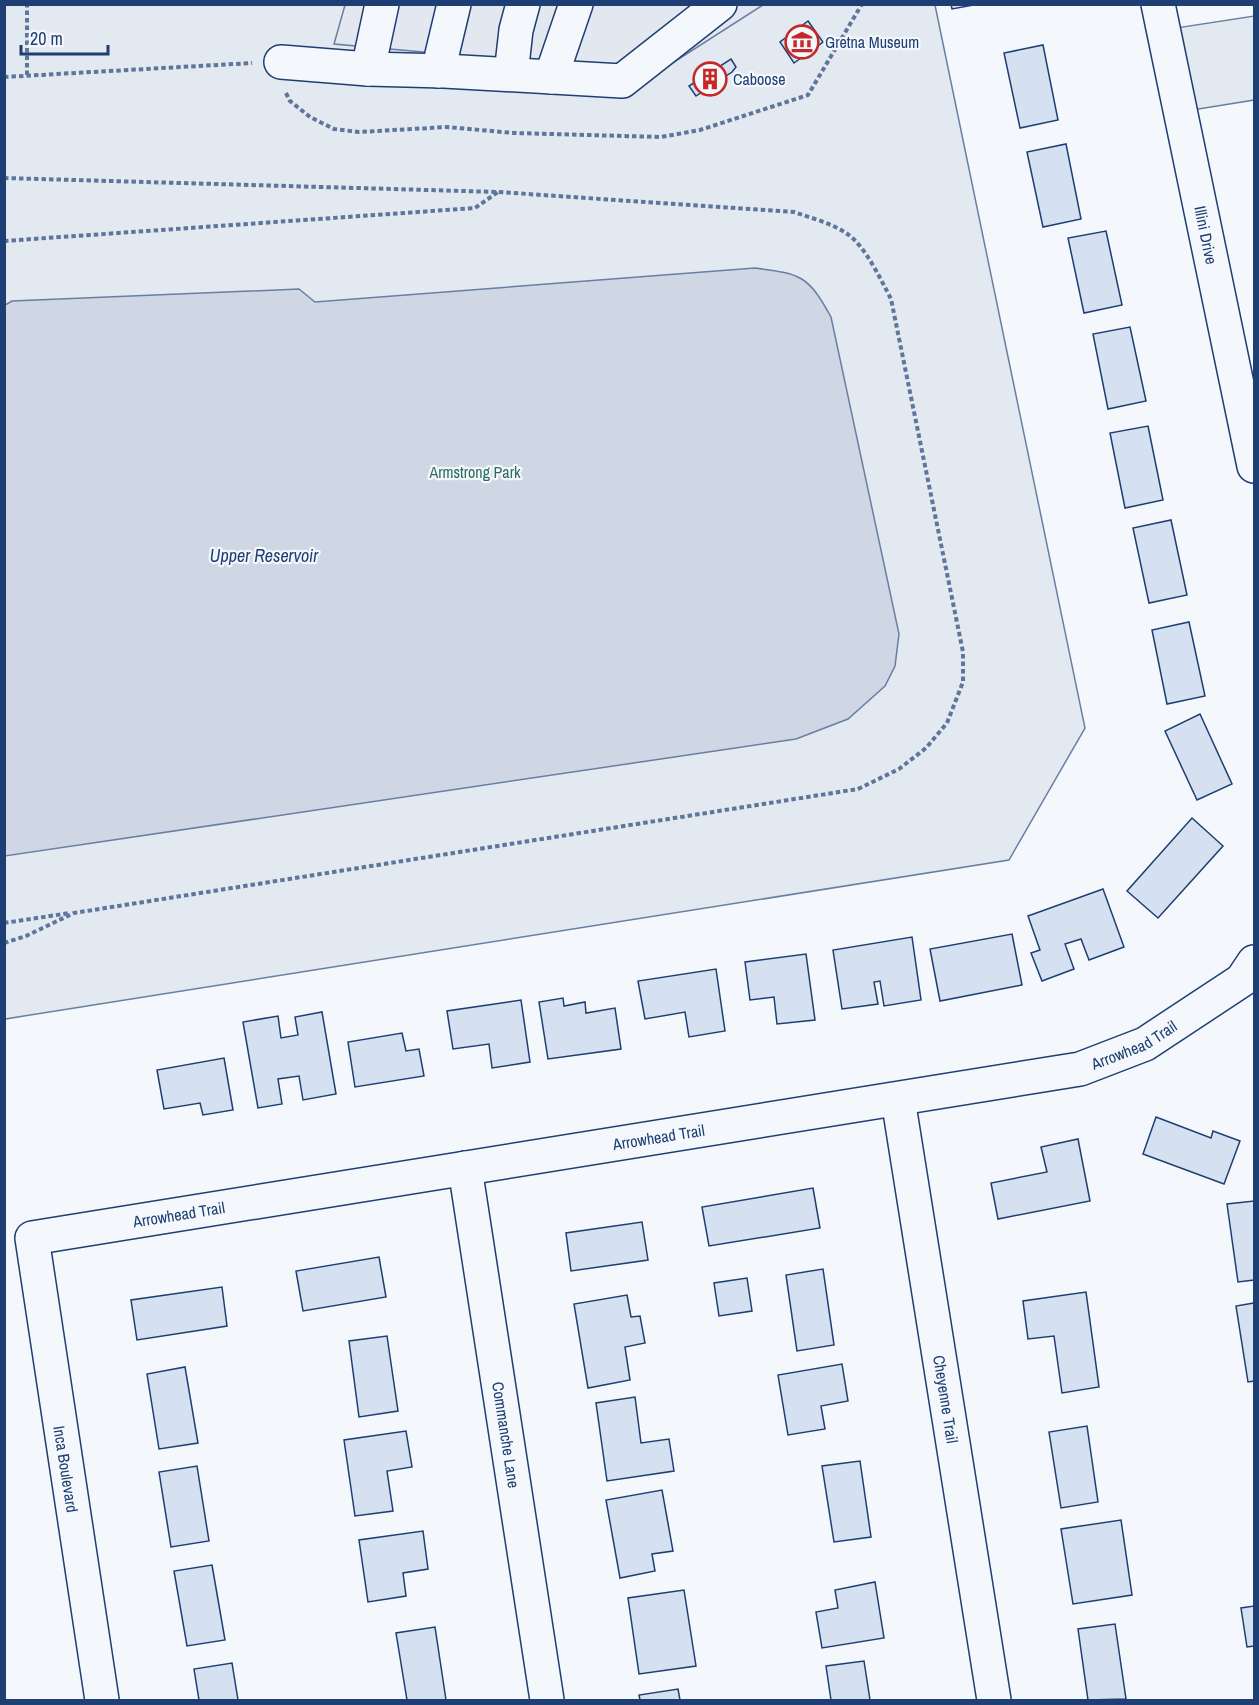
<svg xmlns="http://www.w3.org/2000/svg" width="1259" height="1705" viewBox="0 0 1259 1705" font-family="'Archivo Narrow',sans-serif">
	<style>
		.green { fill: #e3e9f0; stroke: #687fa3; stroke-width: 1.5 }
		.parking { fill: #e3e8f0; stroke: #687fa3; stroke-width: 1.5 }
		.water { fill: #cfd7e4; stroke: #687fa3; stroke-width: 1.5 }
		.building { fill: #d5e0f0; stroke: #1d3f73; stroke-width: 1.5 }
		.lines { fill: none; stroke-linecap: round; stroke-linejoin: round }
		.minor-casing { stroke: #1d3f73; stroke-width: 36 }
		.path { stroke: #5e769c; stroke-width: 4; stroke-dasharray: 4.5 3; stroke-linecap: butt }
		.minor { stroke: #f4f7fb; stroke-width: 33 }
		.labels { text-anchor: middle; stroke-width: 4.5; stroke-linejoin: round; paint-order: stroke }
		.poi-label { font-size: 16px; fill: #1d3f73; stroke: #f4f7fb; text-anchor: start }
		.street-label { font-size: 16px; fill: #1d3f73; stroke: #f4f7fb }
		.park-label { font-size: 16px; fill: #2c6c60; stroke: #f4f7fb }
		.water-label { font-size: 18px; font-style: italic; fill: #1d3f73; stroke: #f4f7fb }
	</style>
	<rect width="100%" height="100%" fill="#f4f7fb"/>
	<g class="green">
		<polygon points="5,5 935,5 1085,728 1009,860 5,1019"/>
		<polygon points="1254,16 1254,100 1180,112 1163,30"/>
	</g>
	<polygon class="parking" points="345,5 763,5 657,73 334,44"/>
	<path class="water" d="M755,268c46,6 53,7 76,49l68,317 -4,32 -10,20 -37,33 -52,20 -791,117v-551l7,-4 287,-12 16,13z"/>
	<g class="building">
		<polygon points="951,4 979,4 952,9"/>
		<polygon points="808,21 823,42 794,63 780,42"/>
		<polygon points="1043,45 1058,120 1020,128 1004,53"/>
		<polygon points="731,59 736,67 732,72 696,96 689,86"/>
		<polygon points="1066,144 1081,219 1043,227 1027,152"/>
		<polygon points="1106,231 1122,305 1084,313 1068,238"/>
		<polygon points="1130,327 1146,401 1108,409 1093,334"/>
		<polygon points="1148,426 1163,500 1125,508 1110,433"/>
		<polygon points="1171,520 1187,595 1149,603 1133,528"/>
		<polygon points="1189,622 1205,696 1167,704 1152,630"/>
		<polygon points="1200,714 1232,784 1197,800 1165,731"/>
		<polygon points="1192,818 1223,846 1158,918 1127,891"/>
		<polygon points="1103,889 1124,947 1089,960 1081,939 1065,944 1074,969 1042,981 1031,953 1040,950 1028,916"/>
		<polygon points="1012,934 1022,985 940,1001 930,949"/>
		<polygon points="912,937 921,1000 884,1006 880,981 874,982 878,1004 842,1009 833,950"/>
		<polygon points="806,954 815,1020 777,1024 774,997 750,1000 745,962"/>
		<polygon points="716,969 725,1031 689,1037 685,1012 645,1019 638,981"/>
		<polygon points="563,998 564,1006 585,1002 586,1013 615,1008 621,1049 548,1059 539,1002"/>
		<polygon points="521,1000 530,1062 492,1068 489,1044 453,1049 447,1011"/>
		<polygon points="322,1012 336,1094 303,1100 299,1076 278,1079 282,1104 258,1108 243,1022 278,1016 281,1038 298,1035 295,1017"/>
		<polygon points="402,1033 406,1051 419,1049 424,1076 355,1087 348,1042"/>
		<polygon points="224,1058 233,1110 203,1115 200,1103 164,1109 157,1070"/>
		<polygon points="1156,1117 1211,1138 1213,1131 1240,1141 1224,1184 1143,1154"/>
		<polygon points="1078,1139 1090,1201 998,1219 991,1183 1047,1172 1041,1147"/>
		<polygon points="813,1188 820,1228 709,1246 702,1207"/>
		<polygon points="1254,1201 1254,1280 1238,1282 1227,1204"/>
		<polygon points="642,1222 648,1260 571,1271 566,1233"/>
		<polygon points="379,1257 386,1297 303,1311 296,1271"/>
		<polygon points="823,1269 834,1345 797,1351 786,1275"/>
		<polygon points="747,1278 752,1311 719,1316 714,1283"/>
		<polygon points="222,1287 227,1326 137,1340 131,1300"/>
		<polygon points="1086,1292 1099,1387 1062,1393 1054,1336 1028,1339 1023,1301"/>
		<polygon points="627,1295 631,1317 640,1316 645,1343 625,1347 630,1380 588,1388 574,1304"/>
		<polygon points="1254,1303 1254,1381 1248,1382 1236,1306"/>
		<polygon points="387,1336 398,1411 359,1417 349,1341"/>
		<polygon points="842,1364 848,1401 821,1406 825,1429 788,1435 778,1375"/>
		<polygon points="185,1367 198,1443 159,1449 147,1374"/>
		<polygon points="635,1397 641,1443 669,1439 674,1471 607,1481 596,1403"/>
		<polygon points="1087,1426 1098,1502 1061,1508 1049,1432"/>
		<polygon points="406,1431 412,1467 387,1471 393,1511 355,1516 344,1440"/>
		<polygon points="860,1461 871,1537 834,1542 822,1466"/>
		<polygon points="197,1466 209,1541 171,1547 159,1472"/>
		<polygon points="662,1490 673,1551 652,1554 655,1571 620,1578 606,1500"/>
		<polygon points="1121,1520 1132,1595 1073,1604 1061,1529"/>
		<polygon points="423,1531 428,1569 403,1573 406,1596 368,1602 359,1540"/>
		<polygon points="212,1565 225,1640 187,1646 174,1571"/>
		<polygon points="875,1582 884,1638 822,1648 816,1612 838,1608 835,1590"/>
		<polygon points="684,1590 696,1666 639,1674 628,1598"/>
		<polygon points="1254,1606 1254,1646 1247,1647 1241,1608"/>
		<polygon points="1115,1624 1126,1699 1088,1700 1078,1629"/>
		<polygon points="435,1627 446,1700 407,1700 396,1633"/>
		<polygon points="864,1661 870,1700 831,1700 826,1666"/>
		<polygon points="232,1663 238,1700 199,1700 194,1669"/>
		<polygon points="678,1689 680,1700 640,1700 639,1695"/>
	</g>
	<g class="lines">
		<g class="minor-casing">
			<g id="minor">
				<path id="s1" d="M1158,4l96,462"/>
				<polyline points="281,62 368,69 444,71 622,81 720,4"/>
				<polyline points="368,69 382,4"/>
				<polyline points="438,71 454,4"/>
				<polyline points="511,74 516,30 523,4"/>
				<polyline points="551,77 576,4"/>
				<path id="s2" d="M898,1099l96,601"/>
				<path id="s3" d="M465,1168l82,532"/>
				<path id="s4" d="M102,1700l-70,-462 1048,-169 65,-25 97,-64 12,-18"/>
			</g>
		</g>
		<g class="path">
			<polyline points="27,75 27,4"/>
			<polyline points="4,77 252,63"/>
			<polyline points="286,93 290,101 310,117 334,129 359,132 447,127 514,133 661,137 700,130 808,95 862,4"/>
			<path d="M4,178l494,14 296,20c17,6 37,11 52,21 19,12 35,47 45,66l72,353v30l-16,41 -21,25 -27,21 -41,20 -784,124 -48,23 -22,7"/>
			<polyline points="4,241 475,208 498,192"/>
			<polyline points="4,923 70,913"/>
		</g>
		<use href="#minor" class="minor"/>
	</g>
	<defs>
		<g id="museum-ring" transform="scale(1.725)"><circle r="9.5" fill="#f4f7fb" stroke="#c62828" stroke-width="1.5"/><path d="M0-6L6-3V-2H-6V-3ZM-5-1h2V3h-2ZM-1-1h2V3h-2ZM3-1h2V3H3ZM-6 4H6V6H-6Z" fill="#c62828"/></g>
		<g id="building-ring" transform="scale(1.725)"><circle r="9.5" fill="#f4f7fb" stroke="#c62828" stroke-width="1.5"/><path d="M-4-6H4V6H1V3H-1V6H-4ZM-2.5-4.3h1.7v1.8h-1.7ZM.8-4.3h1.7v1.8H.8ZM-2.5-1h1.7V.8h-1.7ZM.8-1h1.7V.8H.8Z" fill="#c62828"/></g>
	</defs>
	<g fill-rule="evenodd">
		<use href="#museum-ring" x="802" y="42"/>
		<use href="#building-ring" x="710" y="79"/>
	</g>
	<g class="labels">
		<g class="poi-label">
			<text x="825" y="48">Gretna Museum</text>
			<text x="733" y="85">Caboose</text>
		</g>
		<g class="street-label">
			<text dy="6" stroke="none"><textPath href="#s1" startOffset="236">Illini Drive</textPath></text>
			<text dy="6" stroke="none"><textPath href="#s4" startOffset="1588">Arrowhead Trail</textPath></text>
			<text dy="6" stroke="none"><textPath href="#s4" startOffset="1102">Arrowhead Trail</textPath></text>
			<text dy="6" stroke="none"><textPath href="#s4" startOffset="616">Arrowhead Trail</textPath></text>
			<text dy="6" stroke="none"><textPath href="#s2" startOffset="304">Cheyenne Trail</textPath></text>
			<text dy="6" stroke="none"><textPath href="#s3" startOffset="270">Commanche Lane</textPath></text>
			<text transform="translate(66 1469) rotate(81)" y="6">Inca Boulevard</text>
		</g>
		<g class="park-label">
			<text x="475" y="478">Armstrong Park</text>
		</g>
		<g class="water-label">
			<text x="264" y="562">Upper Reservoir</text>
		</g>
	</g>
	<rect width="1259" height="1705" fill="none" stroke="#1d3f73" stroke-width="12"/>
	<path d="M21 45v9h87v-9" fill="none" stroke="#1d3f73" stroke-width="3"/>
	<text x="30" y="45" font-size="18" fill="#1d3f73" stroke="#f4f7fb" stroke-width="4.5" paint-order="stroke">20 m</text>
</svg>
